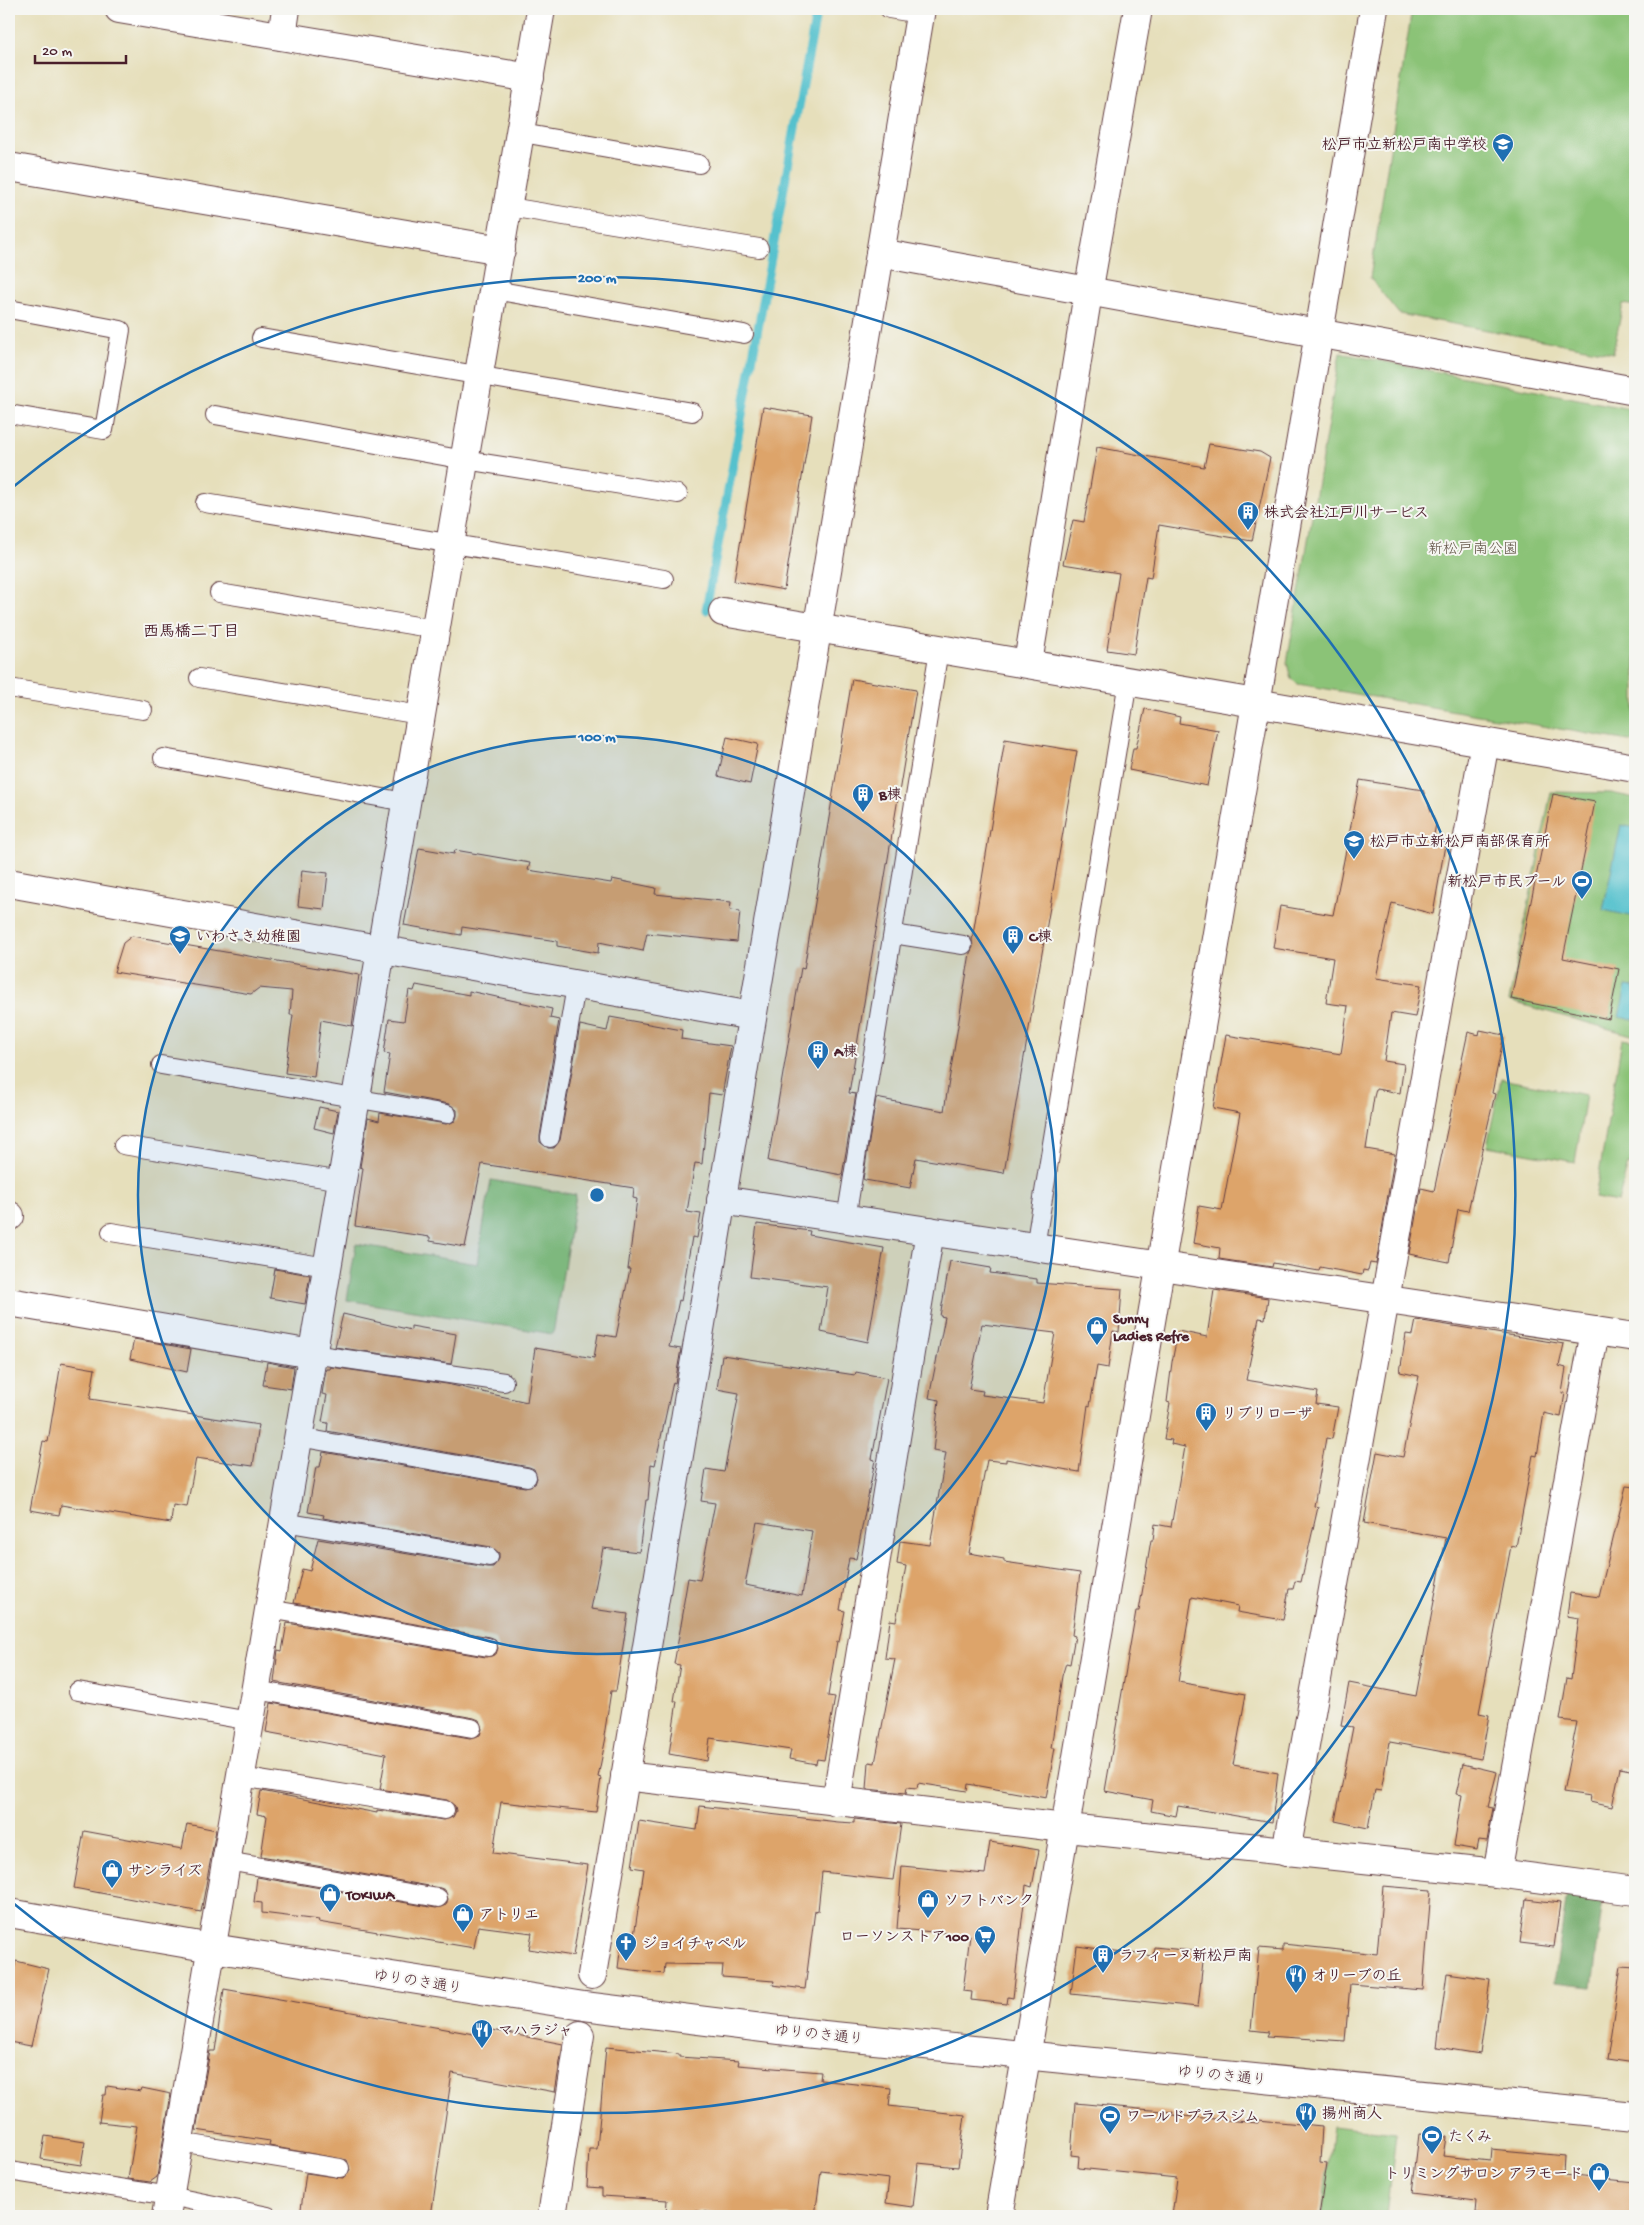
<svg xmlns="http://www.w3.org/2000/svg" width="1644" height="2225" viewBox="0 0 1644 2225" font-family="'Gochi Hand','Klee One',sans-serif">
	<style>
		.green { fill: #8bc377; stroke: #6a7151 }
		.forest { fill: #70a968; stroke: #5d644a }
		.water { fill: #54c1cd; stroke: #4f707c }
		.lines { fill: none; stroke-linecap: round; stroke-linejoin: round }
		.stream { stroke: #54c1cd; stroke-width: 9 }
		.building { fill: #dda46a; fill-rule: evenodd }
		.lane-casing { stroke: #613c41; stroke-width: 20 }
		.street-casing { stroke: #613c41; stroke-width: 30 }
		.secondary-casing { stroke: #613c41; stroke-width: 30 }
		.lane { stroke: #fff; stroke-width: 18 }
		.street { stroke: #fff; stroke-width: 28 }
		.secondary { stroke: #fff; stroke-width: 28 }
		.ring { fill: none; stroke: #1f6fb2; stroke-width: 2.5 }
		.labels { text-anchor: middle; stroke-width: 4; stroke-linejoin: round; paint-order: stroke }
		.poi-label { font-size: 15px; font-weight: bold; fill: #4a1f2b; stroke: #f6f6f2; text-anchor: start }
		.park-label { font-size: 15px; fill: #5e5042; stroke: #f6f6f2 }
		.street-label { font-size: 15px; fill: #4a1f2b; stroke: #f6f6f2 }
		.neighbourhood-label { font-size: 16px; font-weight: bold; fill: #4a1f2b; stroke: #f6f6f2 }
		.centre { fill: #1f6fb2; stroke: #f6f6f2; stroke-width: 2.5 }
		.ring-label { font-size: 15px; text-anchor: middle; font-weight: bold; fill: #1f6fb2; stroke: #f6f6f2; stroke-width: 4; stroke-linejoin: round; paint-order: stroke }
	</style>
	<rect width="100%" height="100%" fill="#f6f6f2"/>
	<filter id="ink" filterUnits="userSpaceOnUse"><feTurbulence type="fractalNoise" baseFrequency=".02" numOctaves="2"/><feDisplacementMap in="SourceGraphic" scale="10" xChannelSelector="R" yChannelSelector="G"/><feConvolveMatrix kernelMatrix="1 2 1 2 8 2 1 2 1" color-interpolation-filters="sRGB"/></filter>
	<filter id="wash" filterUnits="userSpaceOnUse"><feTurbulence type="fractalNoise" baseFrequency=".0096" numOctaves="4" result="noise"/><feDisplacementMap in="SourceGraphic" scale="20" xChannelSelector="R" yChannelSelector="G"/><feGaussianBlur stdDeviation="1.12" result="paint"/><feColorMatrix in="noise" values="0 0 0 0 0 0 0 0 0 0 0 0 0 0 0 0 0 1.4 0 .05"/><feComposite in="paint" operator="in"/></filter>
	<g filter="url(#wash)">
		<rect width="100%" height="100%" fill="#e6dfbb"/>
		<g class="green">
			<polygon points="1412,9 1635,9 1635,306 1623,304 1613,353 1399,314 1370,278"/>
			<polygon points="1340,353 1635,410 1635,742 1298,684 1291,679 1287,663"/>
			<polygon points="1551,792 1611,793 1635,798 1635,1036 1509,1001"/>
			<polygon points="1622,1039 1635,1041 1635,1165 1628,1164 1618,1202 1595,1198"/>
			<polygon points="1501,1079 1586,1095 1575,1162 1487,1146"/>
			<polygon points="491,1180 576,1195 553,1334 347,1300 356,1244 477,1264"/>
			<polygon points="1332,2126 1396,2133 1387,2216 1322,2216"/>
		</g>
		<polygon class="forest" points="1567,1894 1603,1899 1592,1987 1554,1983"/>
		<g class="water">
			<polygon points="1621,825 1635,828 1635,917 1603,910"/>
			<polygon points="1626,986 1635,987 1635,1020 1619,1017"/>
		</g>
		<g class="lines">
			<polyline class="stream" points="706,610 817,9"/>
		</g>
		<g id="blocks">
			<g class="building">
				<polygon points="763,407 812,415 784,590 734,581"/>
				<polygon points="1209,444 1260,452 1270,458 1252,541 1159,525 1151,578 1146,577 1134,654 1107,650 1119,573 1063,564 1073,520 1084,522 1097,447 1204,467"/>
				<polygon points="852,679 916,690 849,1093 856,1094 842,1175 768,1161 801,968 804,969"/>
				<polygon points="1145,709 1180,717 1179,723 1218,730 1207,786 1129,770 1133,748 1136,748"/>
				<polygon points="727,737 758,744 750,784 718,776"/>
				<polygon points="1005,739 1077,751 1004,1173 916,1158 910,1188 865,1180 863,1179 876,1098 944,1111 970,953 973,947 972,940"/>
				<polygon points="1360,780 1423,790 1436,824 1433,840 1445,845 1433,914 1392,903 1376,978 1421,985 1415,1017 1391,1013 1384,1061 1404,1064 1400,1093 1376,1089 1374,1097 1366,1149 1395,1154 1376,1264 1370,1263 1368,1271 1363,1270 1362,1275 1320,1267 1319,1271 1273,1263 1272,1267 1219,1259 1220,1248 1193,1243 1199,1206 1222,1210 1240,1113 1213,1108 1226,1035 1341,1054 1348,1006 1326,1003 1333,958 1273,948 1280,906 1333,915"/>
				<polygon points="1553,794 1595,802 1563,958 1619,969 1609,1019 1511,999"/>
				<polygon points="419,848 454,854 455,850 530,863 528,870 611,883 612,879 656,888 655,894 731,902 730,910 740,911 737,942 647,933 643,951 599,942 598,953 557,946 557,941 462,927 461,935 404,925"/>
				<polygon points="302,870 328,873 324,909 298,906"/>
				<polygon points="132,936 359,975 352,1026 321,1020 314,1077 285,1073 293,1015 290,1015 292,991 259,988 251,994 114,972 123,943"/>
				<polygon points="416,985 469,995 469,991 552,1009 550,1018 559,1020 540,1136 540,1142 548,1148 554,1148 560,1140 580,1025 607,1031 610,1017 682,1030 681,1039 731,1046 722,1095 709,1093 702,1164 695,1163 687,1212 701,1214 697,1238 692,1237 681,1301 679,1300 669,1347 681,1349 675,1383 673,1382 655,1465 651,1464 648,1500 646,1500 639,1552 603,1548 591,1609 628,1614 616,1691 611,1691 604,1736 606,1737 598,1777 601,1778 596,1812 501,1802 497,1826 493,1853 588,1865 573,1956 529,1949 532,1933 478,1926 474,1948 318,1922 319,1920 262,1913 262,1903 254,1902 257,1877 436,1908 446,1905 448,1899 445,1890 440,1888 261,1856 267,1816 257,1814 261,1791 377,1813 377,1810 443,1820 453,1817 456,1811 455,1806 447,1800 380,1789 386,1754 266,1732 271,1703 470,1738 480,1735 482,1729 479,1720 474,1718 274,1682 278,1650 282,1651 287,1623 486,1657 496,1654 498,1648 495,1639 490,1637 294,1603 302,1569 310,1571 318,1539 487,1567 493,1567 499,1559 499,1553 491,1547 323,1518 324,1515 308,1512 316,1467 320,1467 323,1452 525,1487 535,1484 537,1478 534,1469 529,1467 327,1431 328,1423 322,1422 327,1395 322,1394 326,1369 330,1369 331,1367 447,1384 527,1402 535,1348 594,1358 598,1334 616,1337 630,1269 628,1269 637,1199 633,1198 634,1188 482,1164 465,1247 430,1241 430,1237 355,1226 363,1168 360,1167 368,1118 379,1121 380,1113 446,1124 455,1121 457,1116 457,1110 449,1104 384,1092 390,1054 384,1053 389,1019 404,1021 409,990 414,991"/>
				<polygon points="1480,1030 1504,1035 1492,1093 1495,1094 1468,1211 1458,1209 1449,1262 1409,1254 1421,1188 1434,1191 1468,1032 1479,1035"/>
				<polygon points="319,1107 338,1111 334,1133 314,1128"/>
				<polygon points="757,1224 810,1231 809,1235 884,1248 868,1342 821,1332 828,1287 750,1277"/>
				<path d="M950,1261l41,7 -1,5 47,6v4l85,6 -3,43 -6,-1 -5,37 -11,-2 -7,40 -2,-1 -9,67 -73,-13v3l-19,-2 -18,93 35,6v3l76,11 -8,62 3,1 -5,28 -4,-1 -4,13 -11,72h4l-9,50 -78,-14 -1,7 -49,-8 -1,5 -10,-1 -1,6 -39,-4 2,-27 6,1 20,-104 -10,-1 5,-38 6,1 10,-55 -9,-2 3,-23 30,4 16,-92 -13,-2 6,-51 -10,-2 16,-81 -5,-1zM982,1324l73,9 -12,70 -61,-8 1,-4 -14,-2z"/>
				<polygon points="275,1269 310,1275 305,1304 270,1298"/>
				<polygon points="1214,1290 1268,1298 1265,1319 1259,1318 1246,1380 1318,1392 1316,1404 1338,1407 1332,1439 1326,1438 1314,1506 1318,1507 1301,1582 1295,1581 1293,1589 1289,1589 1283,1620 1237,1612 1238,1606 1192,1597 1178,1682 1246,1694 1233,1765 1278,1773 1272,1822 1178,1806 1176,1816 1151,1811 1153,1800 1105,1791 1136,1611 1139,1611 1151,1540 1153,1540 1155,1524 1171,1527 1185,1447 1171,1444 1172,1440 1164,1439 1170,1403 1167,1402 1172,1362 1178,1331 1207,1337"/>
				<polygon points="343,1314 411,1330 411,1326 456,1334 451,1364 335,1347"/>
				<polygon points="1416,1320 1564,1344 1559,1366 1566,1368 1562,1393 1565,1393 1561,1417 1544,1413 1537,1456 1533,1455 1516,1547 1511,1546 1479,1713 1489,1715 1481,1759 1390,1742 1381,1791 1375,1790 1368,1828 1335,1821 1353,1727 1341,1725 1349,1683 1416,1696 1446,1538 1364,1523 1377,1452 1403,1457 1419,1376 1400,1372 1406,1334 1413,1335"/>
				<polygon points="134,1339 191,1349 187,1372 130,1359"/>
				<path d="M722,1355l133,20 1,-3 31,6 -15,81 3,1 -19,99 -7,-1 -9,52 5,1 -6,31 -2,-1 -9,55 7,1 -11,63 -7,-1 -1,5 -27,-5 2,-9 -81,-12 -3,23 -38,-7 8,-53h-3l6,-36 -6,-1 10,-56 -1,-1 5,-29 12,2 15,-77 -14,-2 5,-32 18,3 15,-79 -22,-4zM757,1522l55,9 -10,65 -57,-11z"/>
				<polygon points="267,1362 294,1367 291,1389 263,1385"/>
				<polygon points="61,1363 95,1369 90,1399 259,1425 253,1466 196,1458 187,1507 173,1505 171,1523 61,1505 59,1515 30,1510 43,1441 48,1442"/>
				<polygon points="1626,1486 1635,1487 1635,1771 1620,1768 1612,1807 1590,1802 1591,1796 1563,1792 1577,1722 1560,1720 1567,1678 1571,1679 1579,1618 1567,1616 1570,1593 1599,1597"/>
				<polygon points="1463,1764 1497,1772 1488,1807 1493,1808 1487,1841 1479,1840 1477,1850 1454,1846 1462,1795 1456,1794"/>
				<polygon points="700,1806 838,1822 854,1823 854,1819 901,1824 893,1880 822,1872 818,1911 815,1910 805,1989 773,1985 774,1981 722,1977 723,1965 665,1964 664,1974 618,1968 622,1935 634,1936 644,1869 632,1867 639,1821 697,1830"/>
				<polygon points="187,1824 216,1830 201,1912 74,1888 84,1831 182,1849"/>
				<polygon points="990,1842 1039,1850 1032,1887 1026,1885 1013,1998 1008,1997 1007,2004 971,2000 972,1992 963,1991 970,1935 897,1929 902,1866 985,1874"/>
				<polygon points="1383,1886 1431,1890 1423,1990 1350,1984 1345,2041 1267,2036 1269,2032 1251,2030 1259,1948 1283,1950 1283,1944 1377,1954"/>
				<polygon points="1526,1899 1560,1903 1554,1947 1520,1943"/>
				<polygon points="1077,1946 1153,1956 1154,1947 1204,1952 1198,2007 1071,1994"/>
				<polygon points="16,1961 49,1969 31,2046 9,2042 9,1992"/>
				<polygon points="1621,1966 1635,1967 1635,2063 1607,2059"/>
				<polygon points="1447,1973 1490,1979 1480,2054 1437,2047"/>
				<polygon points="224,1989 479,2035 481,2028 563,2044 555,2092 452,2073 431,2216 300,2216 306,2173 343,2178 350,2170 347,2160 269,2146 270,2141 196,2130 210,2051 215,2051"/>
				<polygon points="606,2047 679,2054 679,2057 739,2061 738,2065 821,2072 820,2080 891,2088 889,2106 965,2115 958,2167 918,2163 913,2207 886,2203 889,2179 821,2171 815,2216 748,2216 696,2211 695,2216 678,2216 666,2215 667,2200 602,2196 602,2188 587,2187 589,2149 597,2149"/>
				<polygon points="107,2086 141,2091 142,2088 171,2094 157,2177 150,2182 128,2179 137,2126 99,2122 103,2095 106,2095"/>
				<polygon points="1075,2103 1173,2112 1172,2115 1258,2123 1258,2120 1322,2126 1320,2162 1327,2163 1319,2216 1172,2216 1177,2178 1078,2168 1079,2156 1071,2155"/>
				<polygon points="1419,2134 1446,2137 1443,2156 1490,2161 1491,2149 1565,2156 1564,2175 1635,2182 1635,2216 1500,2216 1475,2214 1476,2201 1412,2193"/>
				<polygon points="45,2136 85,2142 81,2165 41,2159"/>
			</g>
		</g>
	</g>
	<g filter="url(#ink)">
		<use href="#blocks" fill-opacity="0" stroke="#613c41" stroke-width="1"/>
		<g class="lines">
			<g class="lane-casing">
				<g id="lane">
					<polyline points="889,9 920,14"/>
					<polyline points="522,133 699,164"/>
					<polyline points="509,207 759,248"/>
					<polyline points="494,290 744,334"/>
					<polyline points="9,309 121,330 104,430 9,414"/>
					<polyline points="261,338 692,412"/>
					<polyline points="215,415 465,460 678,494"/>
					<polyline points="205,503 664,579"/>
					<polyline points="219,593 435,629"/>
					<polyline points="199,678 420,715"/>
					<polyline points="9,688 143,710"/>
					<polyline points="163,758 405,802"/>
					<polyline points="893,934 963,945"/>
					<polyline points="161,1065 447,1114"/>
					<polyline points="550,1138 576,986"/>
					<polyline points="123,1145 342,1181"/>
					<polyline points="846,1219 937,662"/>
					<polyline points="111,1232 327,1267"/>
					<polyline points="1035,1247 1128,681"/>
					<polyline points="312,1354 504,1382"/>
					<polyline points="298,1437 527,1477"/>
					<polyline points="284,1522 489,1557"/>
					<polyline points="269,1609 488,1647"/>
					<polyline points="256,1690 472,1728"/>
					<polyline points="78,1691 250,1721"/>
					<polyline points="241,1777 445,1810"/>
					<polyline points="227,1861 438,1898"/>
					<polyline points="179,2142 340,2168"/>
					<polyline points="9,2171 170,2196 268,2216"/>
				</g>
			</g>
			<g class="street-casing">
				<g id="street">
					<polyline points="119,9 530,78"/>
					<polyline points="282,36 286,9"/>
					<polyline points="9,167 501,250"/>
					<polyline points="880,253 1635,391"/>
					<polyline points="723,612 1635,768"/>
					<polyline points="1028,663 1088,293 1138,9"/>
					<polyline points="9,883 752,1016"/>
					<polyline points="721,1200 1635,1337"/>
					<polyline points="9,1216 10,1216"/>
					<polyline points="9,1302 312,1354"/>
					<polyline points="625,1776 1048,1826 1497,1873 1635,1891"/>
					<polyline points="836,1802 930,1231"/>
					<polyline points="1286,1852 1485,742"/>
					<polyline points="1497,1873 1595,1331"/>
					<polyline points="592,1975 921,9"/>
					<polyline points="166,2216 541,9"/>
					<polyline points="552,2216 580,2035"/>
				</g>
			</g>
			<g class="secondary-casing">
				<g id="secondary">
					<polyline points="9,1913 212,1948 584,2006 804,2033 1635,2116"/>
					<polyline points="999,2216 1374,9"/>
				</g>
			</g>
			<use href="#lane" class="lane"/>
			<use href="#street" class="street"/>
			<use href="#secondary" class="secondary"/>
		</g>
	</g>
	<circle cx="597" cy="1195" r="459" fill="#1f6fb2" fill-opacity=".12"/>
	<g class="ring">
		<circle cx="597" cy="1195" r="459"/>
		<path d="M13 487A918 918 0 1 1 13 1903"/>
	</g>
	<defs>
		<g id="school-pin" transform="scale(1.125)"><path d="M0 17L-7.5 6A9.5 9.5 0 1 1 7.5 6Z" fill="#1f6fb2" stroke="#f6f6f2"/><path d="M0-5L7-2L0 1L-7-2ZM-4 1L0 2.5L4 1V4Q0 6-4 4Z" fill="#fff"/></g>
		<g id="building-pin" transform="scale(1.125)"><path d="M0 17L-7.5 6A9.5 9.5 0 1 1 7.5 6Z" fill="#1f6fb2" stroke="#f6f6f2"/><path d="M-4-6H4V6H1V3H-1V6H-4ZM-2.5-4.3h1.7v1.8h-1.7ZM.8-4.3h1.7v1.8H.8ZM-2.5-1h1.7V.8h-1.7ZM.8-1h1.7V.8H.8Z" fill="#fff"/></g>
		<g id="stadium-pin" transform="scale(1.125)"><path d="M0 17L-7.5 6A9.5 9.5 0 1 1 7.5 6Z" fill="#1f6fb2" stroke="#f6f6f2"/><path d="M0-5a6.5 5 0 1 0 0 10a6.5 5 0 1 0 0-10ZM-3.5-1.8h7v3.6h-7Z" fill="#fff"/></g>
		<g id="shop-pin" transform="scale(1.125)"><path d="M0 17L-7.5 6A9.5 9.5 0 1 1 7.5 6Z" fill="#1f6fb2" stroke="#f6f6f2"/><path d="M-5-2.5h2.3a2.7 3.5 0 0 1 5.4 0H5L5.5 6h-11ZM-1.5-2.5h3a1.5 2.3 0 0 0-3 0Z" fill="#fff"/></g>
		<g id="supermarket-pin" transform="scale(1.125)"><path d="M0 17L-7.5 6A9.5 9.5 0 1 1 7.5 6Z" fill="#1f6fb2" stroke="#f6f6f2"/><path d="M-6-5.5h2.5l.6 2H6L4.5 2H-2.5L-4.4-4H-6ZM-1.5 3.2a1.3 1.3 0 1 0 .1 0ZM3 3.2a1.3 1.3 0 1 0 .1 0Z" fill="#fff"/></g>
		<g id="church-pin" transform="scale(1.125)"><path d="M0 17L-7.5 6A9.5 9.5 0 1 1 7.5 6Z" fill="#1f6fb2" stroke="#f6f6f2"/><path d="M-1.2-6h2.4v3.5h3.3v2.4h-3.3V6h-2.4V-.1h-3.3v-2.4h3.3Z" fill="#fff"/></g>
		<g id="restaurant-pin" transform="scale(1.125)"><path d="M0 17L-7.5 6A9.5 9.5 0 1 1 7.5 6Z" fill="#1f6fb2" stroke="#f6f6f2"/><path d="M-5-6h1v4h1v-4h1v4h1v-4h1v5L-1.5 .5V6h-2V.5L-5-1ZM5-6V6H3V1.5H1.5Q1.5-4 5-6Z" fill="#fff"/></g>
	</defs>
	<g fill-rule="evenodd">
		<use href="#school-pin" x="1503" y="144"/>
		<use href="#building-pin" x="1248" y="512"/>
		<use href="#building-pin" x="863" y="794"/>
		<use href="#school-pin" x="1354" y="841"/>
		<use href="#stadium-pin" x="1582" y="881"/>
		<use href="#school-pin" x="180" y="936"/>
		<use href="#building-pin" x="1013" y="936"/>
		<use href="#building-pin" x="818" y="1051"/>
		<use href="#shop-pin" x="1097" y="1327"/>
		<use href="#building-pin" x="1206" y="1413"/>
		<use href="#shop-pin" x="112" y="1870"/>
		<use href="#shop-pin" x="330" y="1894"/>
		<use href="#shop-pin" x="928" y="1900"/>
		<use href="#shop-pin" x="463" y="1914"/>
		<use href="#supermarket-pin" x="985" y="1936"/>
		<use href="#church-pin" x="626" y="1943"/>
		<use href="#building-pin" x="1103" y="1955"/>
		<use href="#restaurant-pin" x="1296" y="1975"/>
		<use href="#restaurant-pin" x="482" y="2030"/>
		<use href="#restaurant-pin" x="1306" y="2113"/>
		<use href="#stadium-pin" x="1110" y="2116"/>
		<use href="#stadium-pin" x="1432" y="2136"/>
		<use href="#shop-pin" x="1599" y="2173"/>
	</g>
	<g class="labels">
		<g class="poi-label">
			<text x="1487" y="149" text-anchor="end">松戸市立新松戸南中学校</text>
			<text x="1264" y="517">株式会社江戸川サービス</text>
			<text x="879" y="799">B棟</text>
			<text x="1370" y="846">松戸市立新松戸南部保育所</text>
			<text x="1566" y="886" text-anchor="end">新松戸市民プール</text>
			<text x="196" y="941">いわさき幼稚園</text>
			<text x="1029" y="941">C棟</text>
			<text x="834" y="1056">A棟</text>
			<text x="1113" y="1323">Sunny<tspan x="1113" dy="17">Ladies Refre</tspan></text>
			<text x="1222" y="1418">リブリローザ</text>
			<text x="128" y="1875">サンライズ</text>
			<text x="346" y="1899">TOKIWA</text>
			<text x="944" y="1905">ソフトバンク</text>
			<text x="479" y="1919">アトリエ</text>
			<text x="969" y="1941" text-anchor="end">ローソンストア100</text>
			<text x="642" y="1948">ジョイチャペル</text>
			<text x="1119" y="1960">ラフィーヌ新松戸南</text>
			<text x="1312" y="1980">オリーブの丘</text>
			<text x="498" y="2035">マハラジャ</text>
			<text x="1322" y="2118">揚州商人</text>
			<text x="1126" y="2121">ワールドプラスジム</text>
			<text x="1448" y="2141">たくみ</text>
			<text x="1583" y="2178" text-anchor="end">トリミングサロン アラモード</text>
		</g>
		<g class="park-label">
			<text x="1473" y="553">新松戸南公園</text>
		</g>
		<g class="street-label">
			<text transform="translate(418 1981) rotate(9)" y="5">ゆりのき通り</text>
			<text transform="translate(819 2034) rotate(6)" y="5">ゆりのき通り</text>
			<text transform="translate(1222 2075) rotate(6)" y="5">ゆりのき通り</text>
		</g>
		<g class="neighbourhood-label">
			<text x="191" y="636">西馬橋二丁目</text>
		</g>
	</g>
	<circle cx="597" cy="1195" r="8" class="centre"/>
	<g class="ring-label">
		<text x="597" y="282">200 m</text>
		<text x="597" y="741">100 m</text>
	</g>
	<rect width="1644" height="2225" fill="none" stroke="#f6f6f2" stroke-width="30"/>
	<path d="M35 55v8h91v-8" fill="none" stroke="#4a1f2b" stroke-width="2.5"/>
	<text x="42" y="55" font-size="15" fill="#4a1f2b" stroke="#f6f6f2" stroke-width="4" paint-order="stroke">20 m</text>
</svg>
